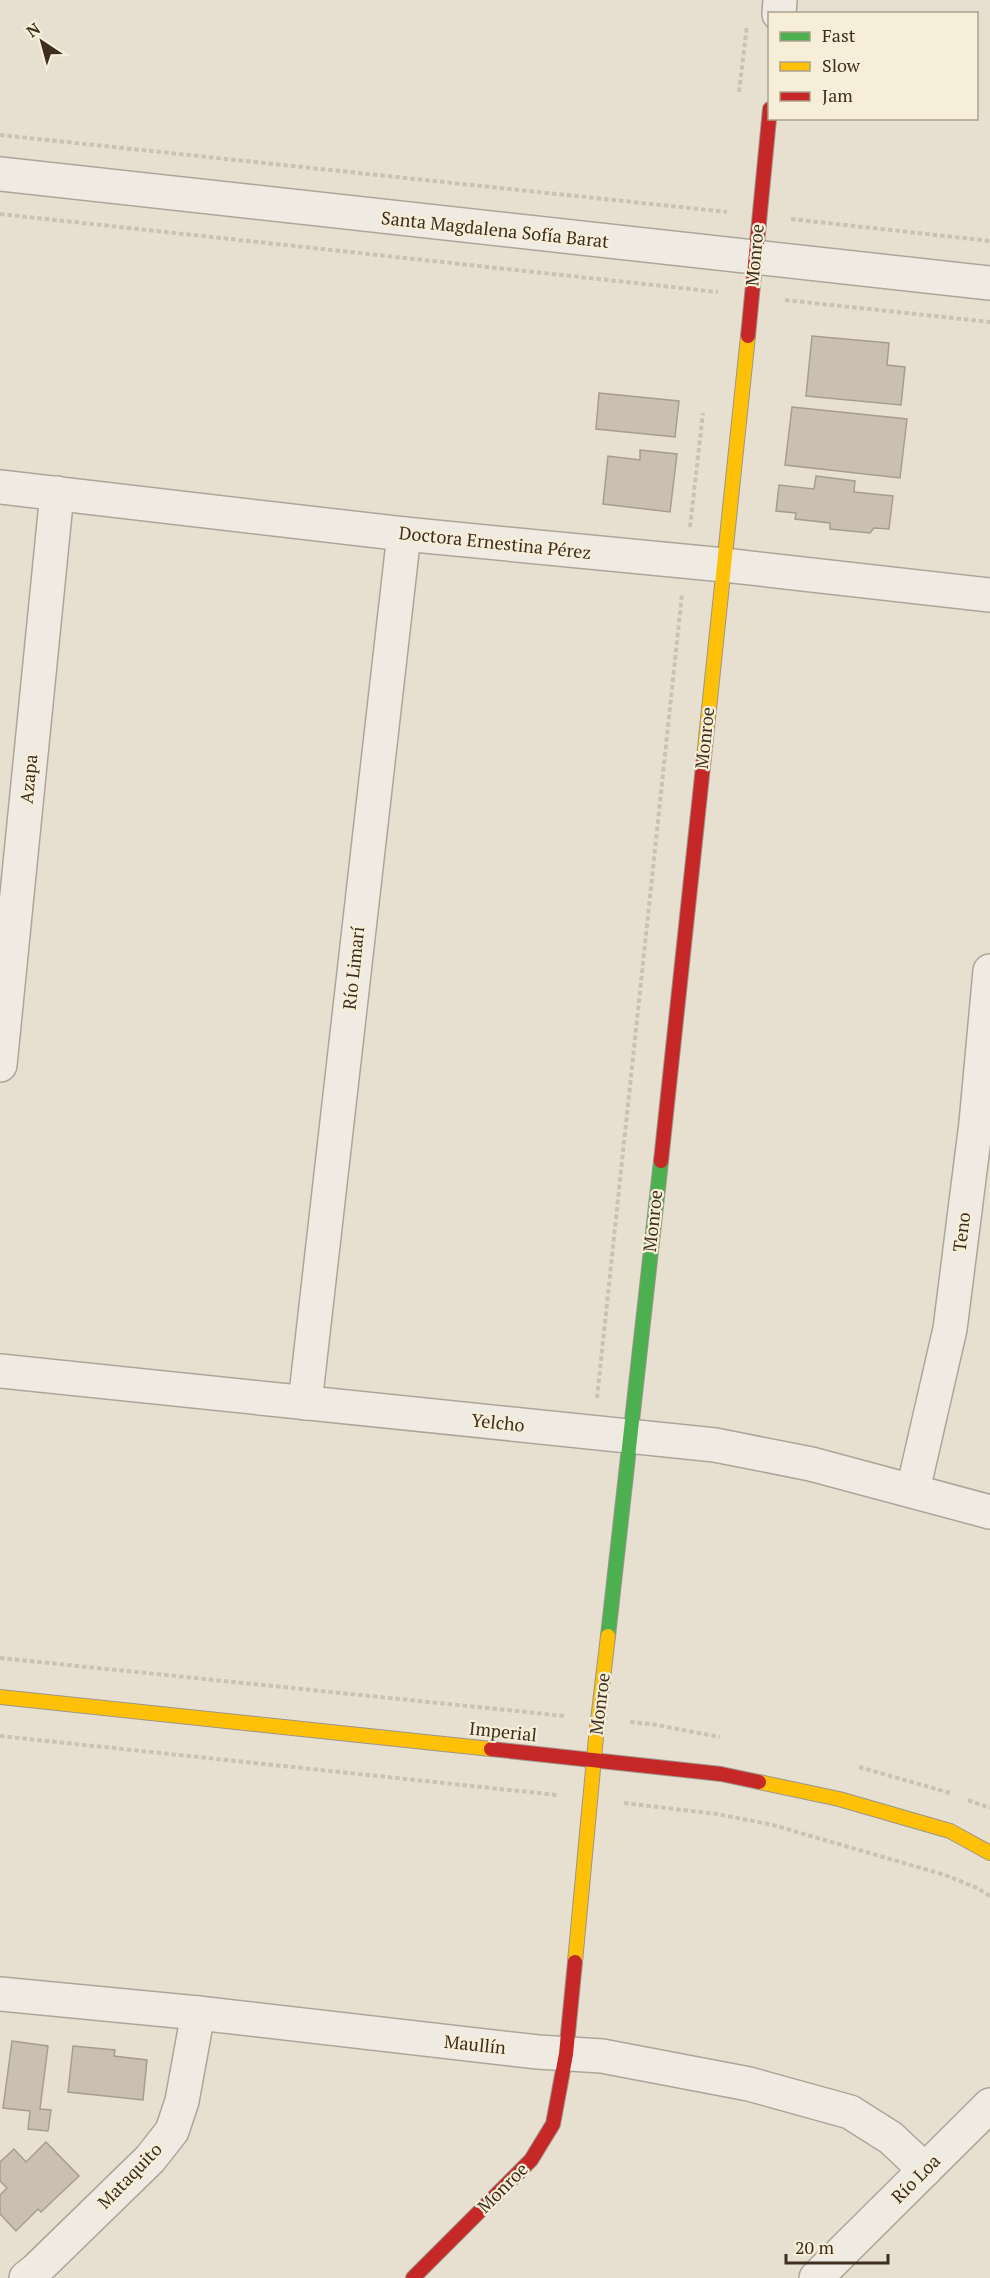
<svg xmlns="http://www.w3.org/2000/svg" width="990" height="2278" viewBox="0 0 990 2278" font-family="'PT Serif',serif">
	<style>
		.building { fill: #cbbfb2; stroke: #a89c90; stroke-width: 1.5 }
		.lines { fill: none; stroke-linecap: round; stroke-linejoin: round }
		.street-casing { stroke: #ada599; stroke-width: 36 }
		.fast-casing { stroke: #9c958a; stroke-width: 16 }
		.slow-casing { stroke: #9c958a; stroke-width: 16 }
		.jam-casing { stroke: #9c958a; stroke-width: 16 }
		.path { stroke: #c8c2b9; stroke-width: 4; stroke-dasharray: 4.5 3; stroke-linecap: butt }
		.street { stroke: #efebe3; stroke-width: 33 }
		.fast { stroke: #4caf50; stroke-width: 14 }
		.slow { stroke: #ffc107; stroke-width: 14 }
		.jam { stroke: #c62828; stroke-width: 14 }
		.labels { text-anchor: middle; stroke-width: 4.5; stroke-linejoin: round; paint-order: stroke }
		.street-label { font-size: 18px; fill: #3d2e20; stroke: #f7eed8 }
	</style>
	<rect width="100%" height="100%" fill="#e7e0d1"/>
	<g class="building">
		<polygon points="812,336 889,343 887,365 905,367 901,405 806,396"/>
		<polygon points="599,393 679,401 675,437 596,429"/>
		<polygon points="792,407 907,419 900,478 785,465"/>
		<polygon points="640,450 677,454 670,512 603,504 608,456 640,460"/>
		<polygon points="816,476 855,481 854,492 893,496 889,529 874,528 870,533 830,529 830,523 795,519 796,513 776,511 779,485 814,489"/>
		<polygon points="12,2041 48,2046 40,2109 51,2110 48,2131 28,2129 30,2111 3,2108"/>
		<polygon points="73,2046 115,2050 114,2056 147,2060 143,2100 68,2092"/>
		<polygon points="46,2142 79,2176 41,2212 38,2209 16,2231 0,2214 0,2195 7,2188 0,2181 0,2162 14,2149 26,2162"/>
	</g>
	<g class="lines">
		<g class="street-casing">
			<g id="street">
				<polyline points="779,14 780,0"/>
				<polyline points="0,174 990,283"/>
				<polyline points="0,487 404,534 724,565 990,595"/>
				<polyline points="0,1065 57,493"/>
				<polyline points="0,1371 715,1445 811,1464 990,1512"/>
				<polyline points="305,1403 404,534"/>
				<polyline points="913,1490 950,1329 976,1123 990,971"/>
				<polyline points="0,1994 198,2013 538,2052 602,2056 749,2084 850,2112 891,2138 925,2170"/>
				<polyline points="26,2278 36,2270 150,2159 172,2131 182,2101 198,2013"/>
				<polyline points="816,2278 990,2105"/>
			</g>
		</g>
		<g class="fast-casing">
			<polyline id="fast" points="608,1636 661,1161"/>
		</g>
		<g class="slow-casing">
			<g id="slow">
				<polyline points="704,757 748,336"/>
				<polyline points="0,1697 491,1749"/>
				<polyline points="759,1782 839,1799 950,1831 990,1853"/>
				<polyline points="575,1962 596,1737 608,1636"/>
			</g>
		</g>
		<g class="jam-casing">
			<g id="jam">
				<polyline points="748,336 770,109"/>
				<polyline points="661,1161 704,757"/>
				<polyline points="491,1749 721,1774 759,1782"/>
				<polyline points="413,2278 531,2160 553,2124 566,2054 575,1962"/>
			</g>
		</g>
		<g class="path">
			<polyline points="739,92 747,25"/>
			<polyline points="0,135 727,212"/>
			<polyline points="0,214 718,292"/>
			<polyline points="791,219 990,241"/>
			<polyline points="785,300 990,322"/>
			<polyline points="690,527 703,413"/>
			<polyline points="597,1398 682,594"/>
			<polyline points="0,1658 565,1716"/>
			<polyline points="630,1722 651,1724 720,1737"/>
			<polyline points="0,1736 557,1795"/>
			<polyline points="859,1767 950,1793"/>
			<polyline points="968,1800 990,1808"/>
			<polyline points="624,1803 717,1814 773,1825 945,1875 977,1888 990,1896"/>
		</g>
		<use href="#street" class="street"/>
		<use href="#fast" class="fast"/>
		<use href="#slow" class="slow"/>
		<use href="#jam" class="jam"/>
	</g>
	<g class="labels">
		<g class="street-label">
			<text transform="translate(495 230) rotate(6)" y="6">Santa Magdalena Sofía Barat</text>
			<text transform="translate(755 255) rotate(-85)" y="6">Monroe</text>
			<text transform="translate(495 543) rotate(6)" y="6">Doctora Ernestina Pérez</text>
			<text transform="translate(705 738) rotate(-84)" y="6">Monroe</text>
			<text transform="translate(29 779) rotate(-84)" y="6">Azapa</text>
			<text transform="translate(354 968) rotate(-84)" y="6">Río Limarí</text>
			<text transform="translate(653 1221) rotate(-84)" y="6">Monroe</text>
			<text transform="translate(962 1232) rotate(-83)" y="6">Teno</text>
			<text transform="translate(498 1423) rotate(6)" y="6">Yelcho</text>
			<text transform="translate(600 1704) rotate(-83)" y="6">Monroe</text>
			<text transform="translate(503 1732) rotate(6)" y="6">Imperial</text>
			<text transform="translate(475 2045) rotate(6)" y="6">Maullín</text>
			<text transform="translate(130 2176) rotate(-46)" y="6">Mataquito</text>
			<text transform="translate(916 2179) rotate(-45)" y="6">Río Loa</text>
			<text transform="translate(503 2188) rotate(-45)" y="6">Monroe</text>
		</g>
	</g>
	<rect x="768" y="12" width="210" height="108" fill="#f7eed8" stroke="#ada18e" stroke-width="1.5"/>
	<rect x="780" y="32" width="30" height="9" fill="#4caf50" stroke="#ada18e" stroke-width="1.5"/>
	<text x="822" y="42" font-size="18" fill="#3d2e20">Fast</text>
	<rect x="780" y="62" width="30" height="9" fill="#ffc107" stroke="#ada18e" stroke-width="1.5"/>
	<text x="822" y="72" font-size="18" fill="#3d2e20">Slow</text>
	<rect x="780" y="92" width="30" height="9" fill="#c62828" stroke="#ada18e" stroke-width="1.5"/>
	<text x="822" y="102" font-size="18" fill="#3d2e20">Jam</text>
	<g transform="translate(42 42) rotate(324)" stroke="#f7eed8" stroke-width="4.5" paint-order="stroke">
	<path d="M0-4.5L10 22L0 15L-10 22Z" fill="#3d2e20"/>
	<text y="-9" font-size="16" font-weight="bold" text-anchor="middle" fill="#3d2e20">N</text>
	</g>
	<path d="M786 2254v9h102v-9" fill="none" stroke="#3d2e20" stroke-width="3"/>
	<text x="795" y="2254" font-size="18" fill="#3d2e20" stroke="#f7eed8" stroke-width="4.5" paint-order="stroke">20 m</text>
</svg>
